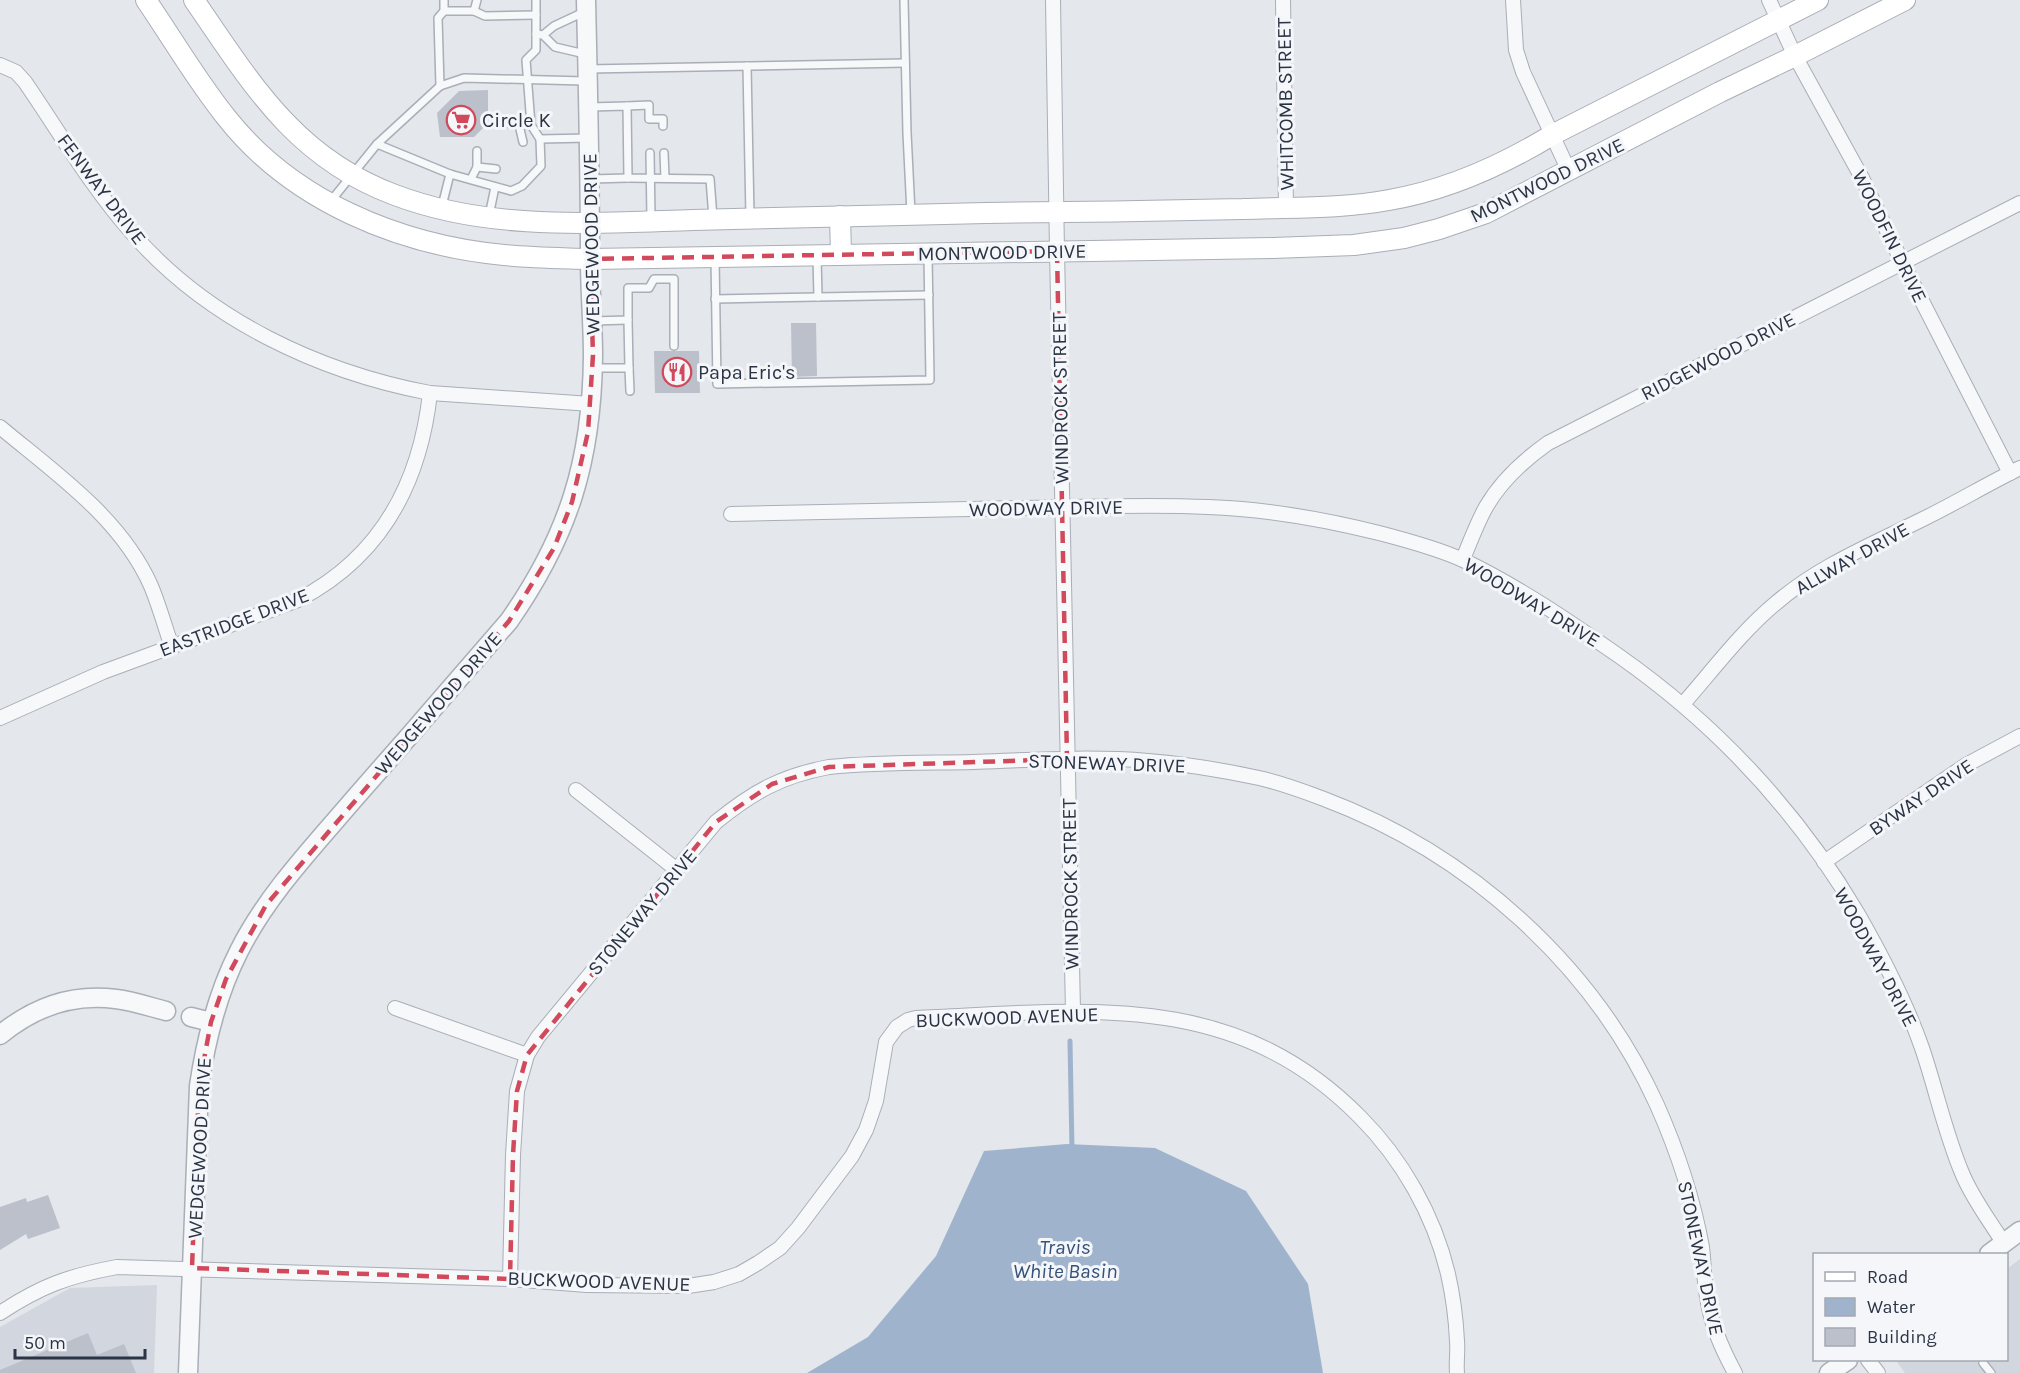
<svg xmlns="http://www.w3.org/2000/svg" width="2020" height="1373" viewBox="0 0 2020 1373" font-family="Karla,sans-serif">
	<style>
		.built { fill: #d2d6de }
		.water { fill: #9fb4cc }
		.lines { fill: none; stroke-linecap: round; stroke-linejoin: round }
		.stream { stroke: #9fb4cc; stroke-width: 5 }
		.building { fill: #bbc0ca }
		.service-casing { stroke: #a9aeb7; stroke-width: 10 }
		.minor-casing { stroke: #a9aeb7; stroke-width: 16 }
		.tertiary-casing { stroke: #a9aeb7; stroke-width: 21 }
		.secondary-casing { stroke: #a9aeb7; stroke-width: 22 }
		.service { stroke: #f7f8fa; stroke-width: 7 }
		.minor { stroke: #f7f8fa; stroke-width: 14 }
		.tertiary { stroke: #f7f8fa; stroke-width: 18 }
		.secondary { stroke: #fff; stroke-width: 20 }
		.marked { fill: none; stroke: #d1495b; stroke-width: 4.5; stroke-dasharray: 12 8; stroke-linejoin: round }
		.labels { text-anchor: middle; stroke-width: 6; stroke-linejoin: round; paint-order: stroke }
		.street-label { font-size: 20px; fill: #2b3445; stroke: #f4f6f9 }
		.poi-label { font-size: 20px; fill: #2b3445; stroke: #f4f6f9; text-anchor: start }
		.water-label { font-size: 21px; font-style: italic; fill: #34527a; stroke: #f4f6f9 }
	</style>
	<rect width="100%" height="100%" fill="#e4e7ec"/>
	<g class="built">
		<polygon points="2020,1259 2020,1373 1905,1373 1897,1362 1897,1360 2006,1360 2007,1269"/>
		<polygon points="157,1285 154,1373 0,1373 0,1327 70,1288"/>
	</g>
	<polygon class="water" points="1067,1144 1155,1148 1246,1191 1308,1284 1323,1373 807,1373 868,1337 936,1256 984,1151"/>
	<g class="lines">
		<polyline class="stream" points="1070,1041 1072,1150"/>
	</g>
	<g class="building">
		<polygon points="488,90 488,113 484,113 485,126 474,137 440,137 437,113 459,91"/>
		<polygon points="791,323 816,323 817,376 792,377"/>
		<polygon points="654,351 699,351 700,393 655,393"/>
		<polygon points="48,1195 60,1228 28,1239 26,1234 0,1250 0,1207 26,1198 27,1202"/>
		<polygon points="88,1333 97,1355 124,1344 136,1373 0,1373 0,1370"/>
	</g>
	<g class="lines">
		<g class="service-casing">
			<g id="service">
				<polyline points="904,0 907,133 911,213"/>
				<polyline points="444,11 474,11 485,16 536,15"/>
				<polyline points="474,11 477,0"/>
				<polyline points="536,34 543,35 555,47 585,54"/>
				<polyline points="543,35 554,26 584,12"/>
				<polyline points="747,66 750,217"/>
				<polyline points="588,69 905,63"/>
				<polyline points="440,86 438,18 444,11 444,0"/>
				<polyline points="627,106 649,105 649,119 663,119 663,126"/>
				<polyline points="589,107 627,106 628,178 710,179 713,218"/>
				<polyline points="504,123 531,125"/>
				<polyline points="519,125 523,142"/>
				<polyline points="540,139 589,138"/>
				<polyline points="377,144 450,174 511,191 522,186 541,166 540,139 531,125 526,60 536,50 536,0"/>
				<polyline points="650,153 651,219"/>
				<polyline points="664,153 665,178"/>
				<polyline points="477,167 496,169"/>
				<polyline points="471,179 477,167 477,151"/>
				<polyline points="591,179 628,178"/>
				<polyline points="330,202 377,144 440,86 464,78 585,81"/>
				<polyline points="442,206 450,174"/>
				<polyline points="489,216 495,187"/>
				<polyline points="715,258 717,384 930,380 928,255"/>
				<polyline points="817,258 818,297"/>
				<polyline points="715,299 929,295"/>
				<polyline points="592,321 628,320 628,288 649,288 654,279 674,279 674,346"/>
				<polyline points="593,368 629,368 628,320"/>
				<polyline points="629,368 630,391"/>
				<polyline points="1983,1363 1991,1373"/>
			</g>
		</g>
		<g class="minor-casing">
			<g id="minor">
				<polyline points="1053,0 1057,251 1073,1011"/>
				<polyline points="1283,0 1286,208"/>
				<polyline points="1513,0 1516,50 1523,72 1568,169"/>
				<polyline points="1769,0 1795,56 1862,178 1902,262 2010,473"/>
				<path d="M0,65l16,7 9,10c35,51 67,106 108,152 75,86 186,138 297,159l161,11"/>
				<path d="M0,427c55,46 121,91 151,159 8,19 14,41 21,61"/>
				<path d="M731,514c96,-2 192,-4 288,-6 63,-1 126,-4 189,-1 58,2 115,12 171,26 27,7 61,16 86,28 54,26 105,61 154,95 97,68 179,156 239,258 24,42 48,88 64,134 14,41 23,85 40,125 10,25 28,48 42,71"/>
				<path d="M1463,559c7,-17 14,-36 23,-52 15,-26 38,-47 62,-64l472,-240"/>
				<path d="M1683,704c30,-34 58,-72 93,-101 43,-37 97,-59 147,-84 33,-16 64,-35 97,-51"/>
				<path d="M0,718l103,-46 195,-72c83,-43 122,-116 132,-207"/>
				<polyline points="576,790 677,870"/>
				<polyline points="1824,862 1966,765 2020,736"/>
				<polyline points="395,1008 527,1055"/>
				<path d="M510,1279l3,-124 4,-64 10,-36 11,-18 178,-215c37,-30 65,-46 113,-55 48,-5 96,-4 144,-5 58,-2 117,-6 175,-1 37,3 74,9 111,17 22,5 44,13 65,21 144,54 269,165 333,306 20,45 36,93 45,142 2,17 2,34 5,50 4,28 15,52 28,76"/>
				<path d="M0,1313c41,-27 68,-37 117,-46l393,12 77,6 101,1 26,-4 25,-8 19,-11 22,-15 18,-20 54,-72 14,-26 10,-29 10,-59 11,-15 11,-7 8,-2c165,-7 316,-31 444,99 42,42 74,98 88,157 5,22 8,45 9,67 1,11 -1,21 0,32"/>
				<polyline points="1868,1360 1878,1373"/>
			</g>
		</g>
		<g class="tertiary-casing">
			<g id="tertiary">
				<polyline points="191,1017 211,1022"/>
				<path d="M0,1035c34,-28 72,-42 116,-36 17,2 34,8 50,12"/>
				<polyline points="1989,1254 2020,1231"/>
				<path d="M188,1373l11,-287c7,-47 18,-92 40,-135 28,-56 74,-104 115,-152 52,-59 104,-119 155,-178 60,-86 83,-161 84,-265 0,-32 -3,-64 -3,-96 0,-87 -2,-173 -4,-260"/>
				<polyline points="1829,1373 1848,1360"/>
			</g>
		</g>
		<g class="secondary-casing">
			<g id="secondary">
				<path d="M146,0c26,38 51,81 80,117 66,84 173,128 278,138 29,3 57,3 86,4l683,-11 81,-3 50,-7 35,-9 47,-16 234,-121 75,-36 110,-56"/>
				<path d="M194,0c57,83 101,158 201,195 95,36 198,28 298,25 98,-2 195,-5 293,-7 86,-1 171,-2 257,-4 48,-2 98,0 146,-9 59,-10 112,-34 163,-65l266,-135"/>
				<polyline points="840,216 841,255"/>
			</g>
		</g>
		<use href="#service" class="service"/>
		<use href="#minor" class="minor"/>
		<use href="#tertiary" class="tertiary"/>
		<use href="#secondary" class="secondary"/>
	</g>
	<path class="marked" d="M1057,251l10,508 -238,8 -57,17 -56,38 -189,233 -10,36 -4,64 -3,124 -318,-11 7,-182 12,-64 15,-43 40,-74 243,-284 45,-73 18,-46 16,-70 5,-77 -3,-96z"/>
	<defs>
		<g id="supermarket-ring" transform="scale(1.5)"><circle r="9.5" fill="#f4f6f9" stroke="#d1495b" stroke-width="1.5"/><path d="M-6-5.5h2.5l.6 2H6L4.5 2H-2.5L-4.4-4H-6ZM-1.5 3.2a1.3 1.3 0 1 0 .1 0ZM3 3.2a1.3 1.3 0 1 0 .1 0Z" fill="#d1495b"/></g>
		<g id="restaurant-ring" transform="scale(1.5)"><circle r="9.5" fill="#f4f6f9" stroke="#d1495b" stroke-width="1.5"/><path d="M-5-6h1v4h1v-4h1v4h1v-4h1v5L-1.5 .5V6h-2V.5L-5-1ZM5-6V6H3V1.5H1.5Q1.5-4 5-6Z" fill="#d1495b"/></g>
	</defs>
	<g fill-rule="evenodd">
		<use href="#supermarket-ring" x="461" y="120"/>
		<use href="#restaurant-ring" x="677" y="372"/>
	</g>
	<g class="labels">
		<g class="street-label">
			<text transform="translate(1285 104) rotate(-91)" y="7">WHITCOMB STREET</text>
			<text transform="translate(1547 180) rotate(-26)" y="7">MONTWOOD DRIVE</text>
			<text transform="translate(102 189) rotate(53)" y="7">FENWAY DRIVE</text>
			<text transform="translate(1890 236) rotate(64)" y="7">WOODFIN DRIVE</text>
			<text transform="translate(591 244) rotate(-91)" y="7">WEDGEWOOD DRIVE</text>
			<text transform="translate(1002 252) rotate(-1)" y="7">MONTWOOD DRIVE</text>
			<text transform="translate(1718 356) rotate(-27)" y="7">RIDGEWOOD DRIVE</text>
			<text transform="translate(1060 398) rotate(-91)" y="7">WINDROCK STREET</text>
			<text transform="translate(1046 508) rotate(-1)" y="7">WOODWAY DRIVE</text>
			<text transform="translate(1852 558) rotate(-29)" y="7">ALLWAY DRIVE</text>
			<text transform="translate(1532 602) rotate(31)" y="7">WOODWAY DRIVE</text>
			<text transform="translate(234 622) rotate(-21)" y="7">EASTRIDGE DRIVE</text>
			<text transform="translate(438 703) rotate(-49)" y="7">WEDGEWOOD DRIVE</text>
			<text transform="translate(1107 763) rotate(2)" y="7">STONEWAY DRIVE</text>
			<text transform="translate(1921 797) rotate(-34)" y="7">BYWAY DRIVE</text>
			<text transform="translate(1070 884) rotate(-91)" y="7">WINDROCK STREET</text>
			<text transform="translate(642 912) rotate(-50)" y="7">STONEWAY DRIVE</text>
			<text transform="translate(1876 957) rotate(62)" y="7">WOODWAY DRIVE</text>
			<text transform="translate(1007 1017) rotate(-2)" y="7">BUCKWOOD AVENUE</text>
			<text transform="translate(199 1148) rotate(-87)" y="7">WEDGEWOOD DRIVE</text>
			<text transform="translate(1701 1258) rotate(78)" y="7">STONEWAY DRIVE</text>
			<text transform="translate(599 1281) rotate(2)" y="7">BUCKWOOD AVENUE</text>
		</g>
		<g class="poi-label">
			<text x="482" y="127">Circle K</text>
			<text x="698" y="379">Papa Eric's</text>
		</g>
		<g class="water-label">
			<text x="1065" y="1254">Travis<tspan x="1065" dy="24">White Basin</tspan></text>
		</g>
	</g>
	<rect x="1813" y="1253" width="195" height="108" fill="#f4f6f9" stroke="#a4a8b1" stroke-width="1.5"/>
	<rect x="1825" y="1272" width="30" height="9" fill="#ffffff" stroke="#a4a8b1" stroke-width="1.5"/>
	<text x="1867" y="1283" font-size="18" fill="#2b3445">Road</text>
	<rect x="1825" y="1298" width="30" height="18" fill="#9fb4cc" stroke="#a4a8b1" stroke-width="1.5"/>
	<text x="1867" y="1313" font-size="18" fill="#2b3445">Water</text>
	<rect x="1825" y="1328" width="30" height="18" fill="#bbc0ca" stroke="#a4a8b1" stroke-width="1.5"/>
	<text x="1867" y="1343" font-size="18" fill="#2b3445">Building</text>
	<path d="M15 1349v9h130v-9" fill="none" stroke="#2b3445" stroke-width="3"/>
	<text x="24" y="1349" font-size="18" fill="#2b3445" stroke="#f4f6f9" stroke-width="4.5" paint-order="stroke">50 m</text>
</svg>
